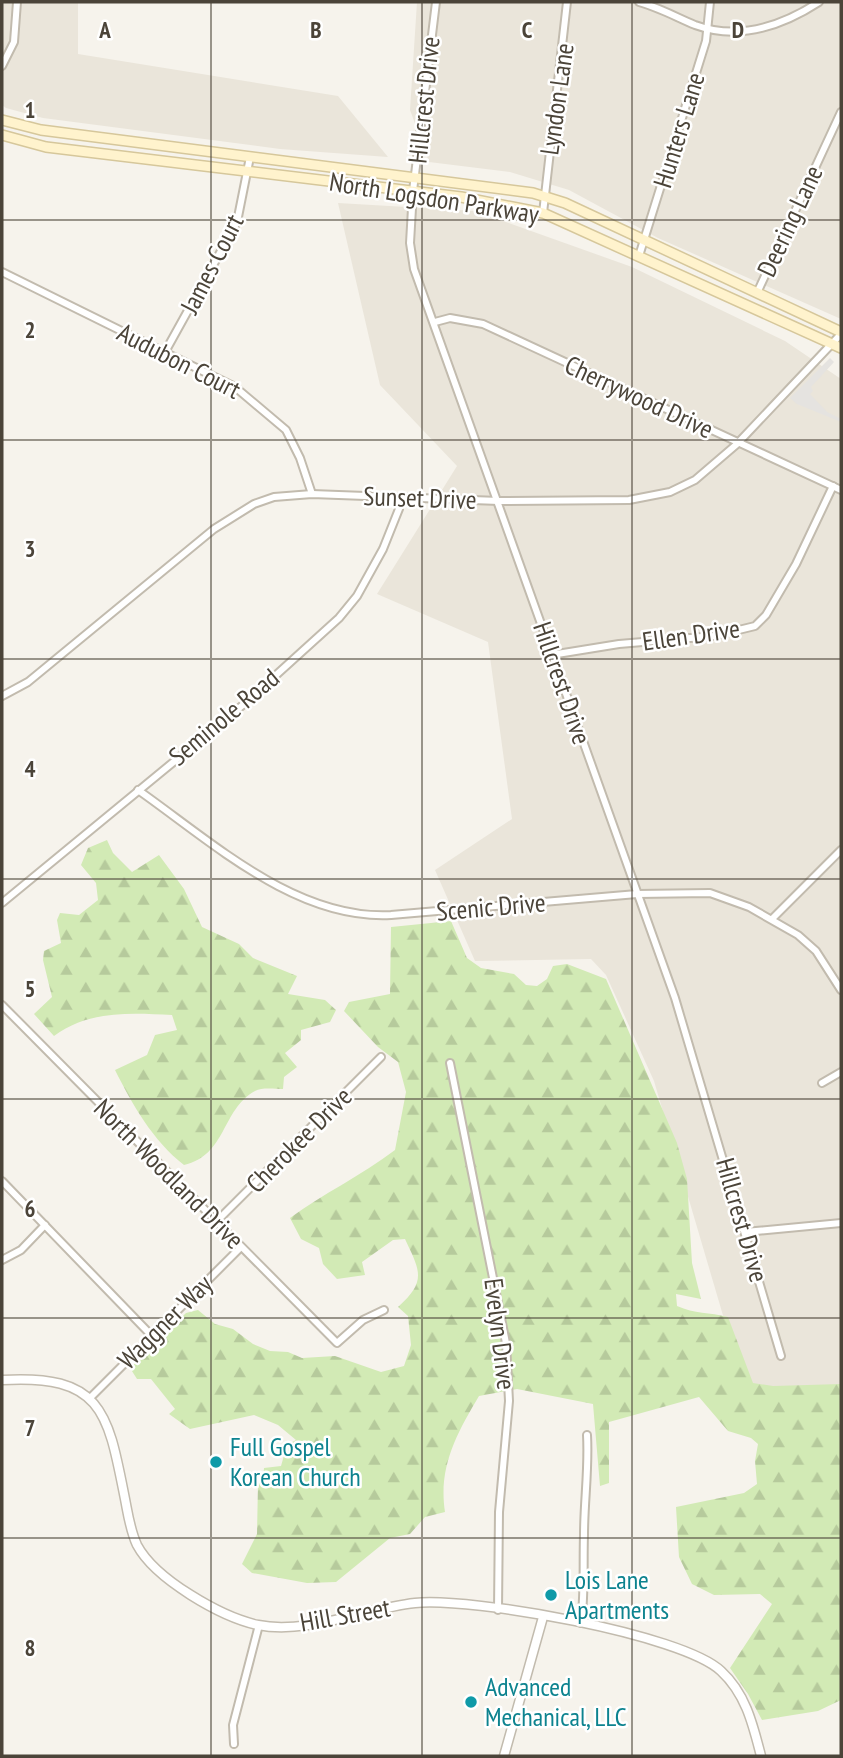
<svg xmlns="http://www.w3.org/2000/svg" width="843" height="1758" viewBox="0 0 843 1758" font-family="'PT Sans Narrow',sans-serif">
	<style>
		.residential { fill: #eae5da }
		.forest { fill: url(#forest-firs) }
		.parking { fill: #e5e3e0 }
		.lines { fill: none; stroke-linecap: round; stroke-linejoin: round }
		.minor-casing { stroke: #c2bbae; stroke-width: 10 }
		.tertiary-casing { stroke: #c2bbae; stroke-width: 11 }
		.secondary-casing { stroke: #d6c79b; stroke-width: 12 }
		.minor { stroke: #fff; stroke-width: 6 }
		.tertiary { stroke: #fff; stroke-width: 8 }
		.secondary { stroke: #fff3cd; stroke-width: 9 }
		.grid { fill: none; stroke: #4b4439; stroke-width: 2; stroke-opacity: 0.55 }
		.culture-dot { fill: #0f9aa8; stroke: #fff; stroke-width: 2.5 }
		.labels { text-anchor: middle; stroke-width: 5; stroke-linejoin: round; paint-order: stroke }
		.street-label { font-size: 26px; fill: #4b4439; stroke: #fff }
		.culture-label { font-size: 26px; fill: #0d838f; stroke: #fff; text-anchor: start }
		.grid-label { font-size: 23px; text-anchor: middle; font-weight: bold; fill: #4b4439; stroke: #fff; stroke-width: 5; stroke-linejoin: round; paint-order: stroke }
	</style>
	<defs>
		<pattern id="forest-firs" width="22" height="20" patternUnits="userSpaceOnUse" patternTransform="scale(1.75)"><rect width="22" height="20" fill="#d2eab5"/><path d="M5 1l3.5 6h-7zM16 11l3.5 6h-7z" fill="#b6ca9c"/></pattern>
	</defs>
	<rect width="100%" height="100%" fill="#f6f3ec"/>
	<g class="residential">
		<polygon points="2,2 78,2 78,54 338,96 388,157 280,149 43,118 6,108 2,105"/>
		<polygon points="417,2 841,2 841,319 658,238 569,190 510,172 429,162 410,110"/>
		<polygon points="338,203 475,211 632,267 785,341 841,379 841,1393 752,1396 727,1329 654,1081 606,975 591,959 475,961 435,870 512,819 488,642 377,594 457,466 380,385"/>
	</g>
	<g class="forest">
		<path d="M107,840l6,13 19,19 27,-17 25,34 18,38 37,17 14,14 44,18 -9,18 37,6 11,10 -6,12 -29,8v10l-16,13 12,14 -13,10 -1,12c-8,0 -21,-2 -28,2 -34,19 -28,64 -71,74 -31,-24 -52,-61 -69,-95l32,-15 8,-20 22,-5 -5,-15c-42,-2 -83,-5 -118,21l-20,-22 18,-17 -9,-37 1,-9 17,-8 -4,-23 3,-7 19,2 19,-15 -2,-17 -15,-18 7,-17z"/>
		<path d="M451,921l16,37 14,10 33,6 12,11 11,1 10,-7 6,-13 14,-2 39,15 71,164 10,36 5,84 9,36 -25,-5 1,12c18,8 32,6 51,11l25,66 20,3 68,-2v316l-23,11 -56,9 -14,-26 -18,-26 42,-64 -12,-10 -46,1 -22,-11 -13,-27 -3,-50 68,-14 13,-9 -2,-23 3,-17 -7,-6 -23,-7 -29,-34 -90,25v61l-9,3 -7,-82 -76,-15 -38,7c-22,37 -41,71 -34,116l-20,5 -15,17 -20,4 -54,44 -29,1 -55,-10 -10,-9 15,-30 1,-51 5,-3 1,-12 17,-2 6,-21 9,-5 -18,-15 -24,-10 -64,14 -21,-15 6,-5 -24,-30h-14l-7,-11 56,-55 12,-3 17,14 18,5 20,15 17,7 18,1 14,6 33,-2 46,16 23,-6 7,-21 -3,-29 -10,-9c29,-26 22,-36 7,-68l-12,1 -31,22 3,13 -28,4 -14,-15 -4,-16 -18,-9 -11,-21c34,-25 71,-42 105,-68l11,-58 -8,-30 -20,-15 -34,-36 5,-9 41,-8 1,-67z"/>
	</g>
	<polygon class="parking" points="830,358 834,362 811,387 813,391 810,394 827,412 841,419 841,422 797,404 790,398"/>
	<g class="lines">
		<g class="minor-casing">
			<g id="minor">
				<polyline points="436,2 413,191 410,243 414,269 675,998 781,1356"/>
				<path d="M639,2c19,5 37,15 56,23 44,16 87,1 124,-23"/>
				<polyline points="2,66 14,42 17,2"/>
				<polyline points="543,213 567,2"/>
				<polyline points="639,256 706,41 710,2"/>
				<polyline points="2,272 235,387 286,430 300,458 312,494"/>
				<polyline points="757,293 841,112"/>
				<polyline points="435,322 450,318 483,324 841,490"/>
				<polyline points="165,352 237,222 250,157"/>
				<polyline points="551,655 619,644 714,636 755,626 766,615 796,564 833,486"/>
				<polyline points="2,696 28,682 214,529 254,504 274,497 312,494 499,501 629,500 670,492 695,480 737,444 841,334"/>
				<path d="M138,790c74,52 158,130 253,125l246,-21 73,-1 39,14 49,28 18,16 25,39"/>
				<polyline points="2,903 244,704 339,618 357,596 383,549 399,509 400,497"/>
				<polyline points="772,919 841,850"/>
				<polyline points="2,1005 337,1343 363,1320 384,1310"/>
				<polyline points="450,1063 506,1343 509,1401 499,1512 498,1610"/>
				<polyline points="822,1083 841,1072"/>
				<polyline points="2,1181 151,1335"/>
				<polyline points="216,1222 381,1057"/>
				<polyline points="745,1232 841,1223"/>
				<polyline points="2,1260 21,1250 45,1225"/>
				<polyline points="91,1397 241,1247"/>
				<path d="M581,1623c4,-30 2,-58 3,-88 0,-34 5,-66 3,-100"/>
				<polyline points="234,1744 233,1725 259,1625"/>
			</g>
		</g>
		<g class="tertiary-casing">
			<g id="tertiary">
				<path d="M2,1380c101,-6 106,33 123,119 3,15 5,31 12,46 18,34 84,72 121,80 49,10 109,-17 157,-22 56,-6 267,31 306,68 25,23 32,54 40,85"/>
				<polyline points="504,1756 543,1617"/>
			</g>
		</g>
		<g class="secondary-casing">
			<g id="secondary">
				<polyline points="2,120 41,130 533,193 565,203 841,332"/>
				<polyline points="2,135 46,147 461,197 543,213 841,348"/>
			</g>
		</g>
		<use href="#minor" class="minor"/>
		<use href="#tertiary" class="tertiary"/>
		<use href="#secondary" class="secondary"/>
	</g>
	<path class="grid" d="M211,2v1754M422,2v1754M632,2v1754M2,220h839M2,440h839M2,659h839M2,879h839M2,1099h839M2,1318h839M2,1538h839"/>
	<g class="culture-dot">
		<circle cx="216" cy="1462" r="7"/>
		<circle cx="551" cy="1595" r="7"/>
		<circle cx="471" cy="1702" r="7"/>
	</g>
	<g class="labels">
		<g class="street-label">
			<text transform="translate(557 99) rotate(-82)" y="9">Lyndon Lane</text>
			<text transform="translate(424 100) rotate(-84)" y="9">Hillcrest Drive</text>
			<text transform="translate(679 130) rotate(-73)" y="9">Hunters Lane</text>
			<text transform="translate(434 198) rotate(9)" y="9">North Logsdon Parkway</text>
			<text transform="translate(790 221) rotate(-65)" y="9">Deering Lane</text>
			<text transform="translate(212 264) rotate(-63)" y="9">James Court</text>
			<text transform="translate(179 361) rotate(27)" y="9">Audubon Court</text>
			<text transform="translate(639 397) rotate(25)" y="9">Cherrywood Drive</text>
			<text transform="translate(420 498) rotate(2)" y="9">Sunset Drive</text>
			<text transform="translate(691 635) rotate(-8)" y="9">Ellen Drive</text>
			<text transform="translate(562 683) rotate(71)" y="9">Hillcrest Drive</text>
			<text transform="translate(224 717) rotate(-40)" y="9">Seminole Road</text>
			<text transform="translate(491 907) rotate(-5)" y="9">Scenic Drive</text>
			<text transform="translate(299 1140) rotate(-45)" y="9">Cherokee Drive</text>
			<text transform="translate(169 1174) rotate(45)" y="9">North Woodland Drive</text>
			<text transform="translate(742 1220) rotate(74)" y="9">Hillcrest Drive</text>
			<text transform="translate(165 1322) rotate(-45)" y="9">Waggner Way</text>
			<text transform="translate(500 1334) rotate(83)" y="9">Evelyn Drive</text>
			<text transform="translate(345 1615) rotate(-10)" y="9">Hill Street</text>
		</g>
		<g class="culture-label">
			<text x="230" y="1456">Full Gospel<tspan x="230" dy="30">Korean Church</tspan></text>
			<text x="565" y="1589">Lois Lane<tspan x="565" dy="30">Apartments</tspan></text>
			<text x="485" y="1696">Advanced<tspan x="485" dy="30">Mechanical, LLC</tspan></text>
		</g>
	</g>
	<g class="grid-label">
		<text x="105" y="38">A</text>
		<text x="316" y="38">B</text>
		<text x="527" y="38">C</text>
		<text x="738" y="38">D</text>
		<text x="30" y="118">1</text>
		<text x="30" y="338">2</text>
		<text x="30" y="557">3</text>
		<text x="30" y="777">4</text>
		<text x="30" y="997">5</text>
		<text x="30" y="1217">6</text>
		<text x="30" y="1436">7</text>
		<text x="30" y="1656">8</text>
	</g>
	<rect width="843" height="1758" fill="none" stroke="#4b4439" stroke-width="7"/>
</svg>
